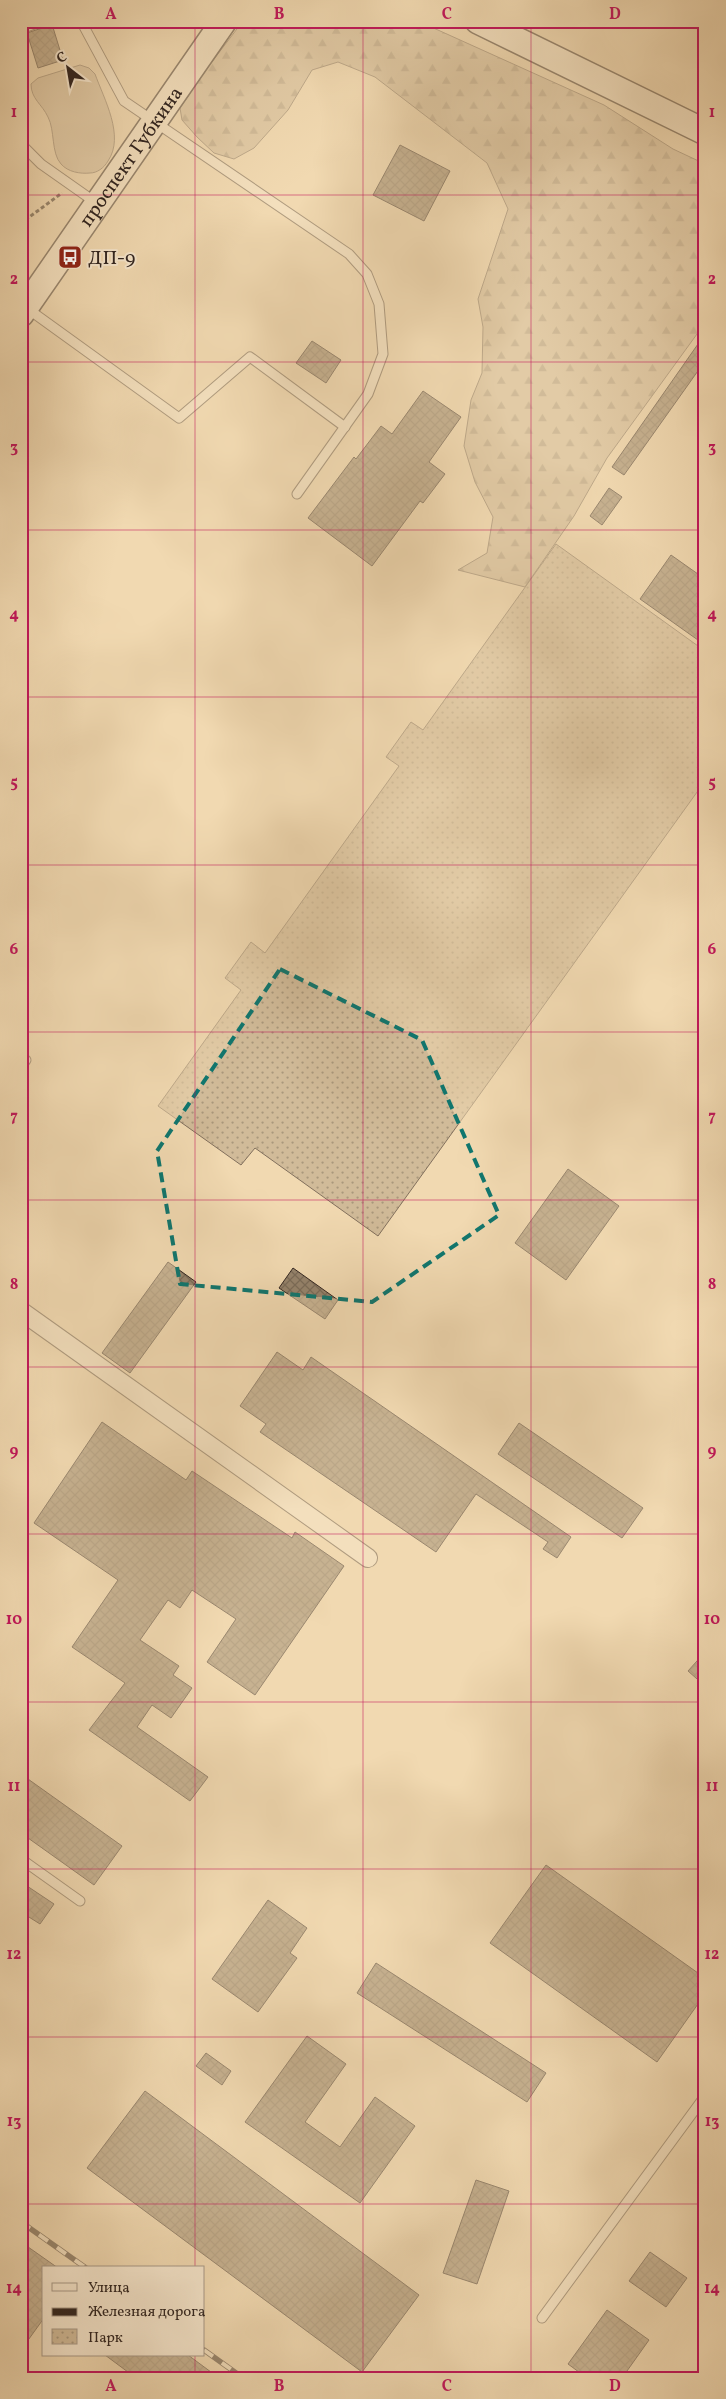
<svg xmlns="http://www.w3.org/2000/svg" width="726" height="2399" viewBox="0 0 726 2399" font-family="Vollkorn,serif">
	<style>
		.grass { fill: #d1bb99; stroke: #82705d }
		.forest { fill: url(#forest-firs); stroke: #82705d }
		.park { fill: url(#park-dots); stroke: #82705d }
		.building { fill: url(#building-cross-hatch); stroke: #322621 }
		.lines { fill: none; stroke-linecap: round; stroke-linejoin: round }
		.lane-casing { stroke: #625345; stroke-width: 11 }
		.street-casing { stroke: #625345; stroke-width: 20 }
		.secondary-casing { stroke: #322621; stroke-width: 28 }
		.path { stroke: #322621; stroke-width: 3; stroke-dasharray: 4 2.5; stroke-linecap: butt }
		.lane { stroke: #f6e6cc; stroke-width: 9 }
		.street { stroke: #f6e6cc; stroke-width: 18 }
		.secondary { stroke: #f6e6cc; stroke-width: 25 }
		.rail-casing { stroke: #322621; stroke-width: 5.5 }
		.rail { stroke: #f6e6cc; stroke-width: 4; stroke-dasharray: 11; stroke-linecap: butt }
		.marked { fill: none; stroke: #0f766e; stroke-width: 4; stroke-dasharray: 10 6; stroke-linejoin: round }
		.grid { fill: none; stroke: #c2185b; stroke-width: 1; stroke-opacity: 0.55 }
		.labels { text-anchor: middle; stroke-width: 4; stroke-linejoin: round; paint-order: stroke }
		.street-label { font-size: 20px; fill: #322621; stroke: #f6e6cc }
		.poi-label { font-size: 20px; fill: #322621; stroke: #f6e6cc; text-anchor: start }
		.neatline { fill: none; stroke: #c2185b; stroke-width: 2 }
		.grid-label { font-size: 16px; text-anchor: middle; font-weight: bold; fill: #c2185b }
	</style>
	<defs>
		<pattern id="forest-firs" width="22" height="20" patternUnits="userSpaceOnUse" patternTransform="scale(1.25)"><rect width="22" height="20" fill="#d1bb99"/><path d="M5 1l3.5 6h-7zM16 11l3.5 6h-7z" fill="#aa987c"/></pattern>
		<pattern id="park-dots" width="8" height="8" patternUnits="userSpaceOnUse" patternTransform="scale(1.25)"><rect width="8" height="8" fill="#d1bb99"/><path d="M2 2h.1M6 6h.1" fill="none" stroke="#aa987c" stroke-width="1.8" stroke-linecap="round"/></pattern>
		<pattern id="building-cross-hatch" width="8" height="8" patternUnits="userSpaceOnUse" patternTransform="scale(1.25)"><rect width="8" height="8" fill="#95836c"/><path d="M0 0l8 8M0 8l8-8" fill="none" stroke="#7a6b58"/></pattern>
	</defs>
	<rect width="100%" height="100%" fill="#f1d9b1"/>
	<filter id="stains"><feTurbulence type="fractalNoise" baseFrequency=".004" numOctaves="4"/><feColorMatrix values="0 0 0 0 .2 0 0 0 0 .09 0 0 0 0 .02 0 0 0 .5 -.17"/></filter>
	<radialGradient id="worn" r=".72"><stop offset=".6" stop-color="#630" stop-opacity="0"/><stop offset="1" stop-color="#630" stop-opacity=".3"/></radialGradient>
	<path class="grass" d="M80,65l9,3 6,6c9,25 30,62 13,87 -4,7 -11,12 -18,12 -10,1 -22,-1 -29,-9 -10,-11 -6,-34 -13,-47 -6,-13 -17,-18 -17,-33l7,-6z"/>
	<polygon class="forest" points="243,21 418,21 604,105 673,149 705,164 705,323 607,458 574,516 525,587 458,570 487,553 493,517 475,482 464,446 471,400 482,373 483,327 478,299 508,209 487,163 375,77 338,62 312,70 288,110 254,148 234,159 214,153 197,137 182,120 180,108 205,71"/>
	<polygon class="park" points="556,544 705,651 705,781 378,1236 255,1148 241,1165 158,1106 241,990 225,978 251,942 265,953 399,766 386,757 411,722 423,730"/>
	<g class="building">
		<polygon points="48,21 51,21 63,60 38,68 27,33 45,27"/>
		<polygon points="400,145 450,171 424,221 373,195"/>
		<polygon points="705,334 705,361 624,475 612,467"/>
		<polygon points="312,341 341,360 326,383 296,363"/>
		<polygon points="423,391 461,417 429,462 445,474 423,503 420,501 372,566 308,518 354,457 356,459 381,426 392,434"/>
		<polygon points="609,488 622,497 602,525 590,516"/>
		<polygon points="671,555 705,579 705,645 640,599"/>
		<polygon points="568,1169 619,1206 566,1280 515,1243"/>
		<polygon points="168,1262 196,1282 130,1373 102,1353"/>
		<polygon points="293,1268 338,1300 325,1319 279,1288"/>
		<polygon points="277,1352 303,1370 311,1357 571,1537 557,1558 543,1549 548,1542 476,1494 436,1552 260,1432 266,1424 240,1406"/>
		<polygon points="102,1422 186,1480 192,1471 292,1538 295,1532 344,1566 255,1695 207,1662 236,1619 192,1590 180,1608 168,1600 140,1640 179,1666 173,1675 192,1688 171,1718 152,1705 137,1727 208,1777 190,1801 89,1730 125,1683 72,1647 118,1580 34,1523"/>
		<polygon points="519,1423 643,1508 622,1538 498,1454"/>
		<polygon points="705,1652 705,1686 688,1671"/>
		<polygon points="21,1774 122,1846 94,1885 21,1833"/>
		<polygon points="546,1865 705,1978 705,1994 657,2062 490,1943"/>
		<polygon points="21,1882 54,1904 40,1924 21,1912"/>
		<polygon points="268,1900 307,1928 290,1953 297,1958 258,2012 212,1979"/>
		<polygon points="376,1963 546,2073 527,2102 357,1993"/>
		<polygon points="307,2036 346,2064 305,2122 340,2147 375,2097 415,2126 360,2203 245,2122"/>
		<polygon points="206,2053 231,2071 222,2085 196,2066"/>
		<polygon points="145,2091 419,2295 362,2372 87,2168"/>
		<polygon points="476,2180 509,2191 477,2284 443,2273"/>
		<polygon points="21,2242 58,2268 44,2268 44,2318 21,2350"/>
		<polygon points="650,2252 687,2278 666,2307 629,2281"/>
		<polygon points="607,2310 649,2340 622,2378 587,2378 568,2364"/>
		<polygon points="105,2355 188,2355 219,2378 136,2378"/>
	</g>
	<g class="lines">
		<g class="lane-casing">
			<g id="lane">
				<polyline points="81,21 124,101 349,254 367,274 379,304 383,354 368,394 297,494"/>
				<polyline points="21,29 42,21"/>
				<polyline points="21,144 41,164 95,202"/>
				<polyline points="28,309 179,418 250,357 345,427"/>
				<polyline points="21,1057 26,1060 21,1067"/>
				<polyline points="21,1746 23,1747"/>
				<polyline points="21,1859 80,1901"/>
				<polyline points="542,2318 705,2096"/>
			</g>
		</g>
		<g class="street-casing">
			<polyline id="street" points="21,1311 368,1558"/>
		</g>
		<g class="secondary-casing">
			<g id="secondary">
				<polyline points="478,21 705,132"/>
				<path id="s1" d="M21,314l203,-293"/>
			</g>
		</g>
		<polyline class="path" points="21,225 28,218 62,193"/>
		<use href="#lane" class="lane"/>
		<use href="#street" class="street"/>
		<use href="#secondary" class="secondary"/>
		<g class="rail-casing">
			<g id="rail">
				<polyline points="21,2222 86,2268"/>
				<polyline points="204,2350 243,2378"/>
			</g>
		</g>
		<use href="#rail" class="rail"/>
	</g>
	<path d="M0 0H726V2399H0ZM280,969l142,71 77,175 -127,87 -192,-18 -23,-133z" fill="#f1d9b1" fill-opacity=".55" fill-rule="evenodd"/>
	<path class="marked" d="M280,969l142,71 77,175 -127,87 -192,-18 -23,-133z"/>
	<path class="grid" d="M195,21v2247M363,21v2357M531,21v2357M21,195h684M21,362h684M21,530h684M21,697h684M21,865h684M21,1032h684M21,1200h684M21,1367h684M21,1534h684M21,1702h684M21,1869h684M21,2037h684M21,2204h684M195,2355v23"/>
	<defs>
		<g id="bus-square" transform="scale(1.25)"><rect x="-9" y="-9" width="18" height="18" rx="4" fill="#8f2418" stroke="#f6e6cc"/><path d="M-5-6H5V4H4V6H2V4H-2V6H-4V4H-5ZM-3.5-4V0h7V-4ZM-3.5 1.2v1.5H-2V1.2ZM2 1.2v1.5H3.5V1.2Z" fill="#fff"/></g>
	</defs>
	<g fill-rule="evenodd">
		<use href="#bus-square" x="70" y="257"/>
	</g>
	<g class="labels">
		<g class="street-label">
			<text dy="7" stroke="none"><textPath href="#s1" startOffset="192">проспект Губкина</textPath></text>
		</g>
		<g class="poi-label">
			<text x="88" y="264">ДП-9</text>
		</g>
	</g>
	<rect width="726" height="2399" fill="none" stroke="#f1d9b1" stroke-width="55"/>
	<rect x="42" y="2266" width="162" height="90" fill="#f6e6cc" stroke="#a89988"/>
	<rect x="52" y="2283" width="25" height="8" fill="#f6e6cc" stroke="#a89988"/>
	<text x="88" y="2292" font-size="15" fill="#322621">Улица</text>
	<rect x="52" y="2308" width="25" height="8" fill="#322621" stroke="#a89988"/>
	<text x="88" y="2316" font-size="15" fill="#322621">Железная дорога</text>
	<rect x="52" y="2329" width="25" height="15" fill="url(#park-dots)" stroke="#a89988"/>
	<text x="88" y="2342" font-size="15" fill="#322621">Парк</text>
	<g transform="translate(68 68) rotate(329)" stroke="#f6e6cc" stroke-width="4" paint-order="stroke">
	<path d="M0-4L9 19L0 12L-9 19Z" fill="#322621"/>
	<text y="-8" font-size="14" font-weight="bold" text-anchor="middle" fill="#322621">С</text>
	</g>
	<rect x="28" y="28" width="670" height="2344" class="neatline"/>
	<g class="grid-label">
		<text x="111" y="19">A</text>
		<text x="279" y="19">B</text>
		<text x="447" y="19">C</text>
		<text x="615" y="19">D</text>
		<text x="14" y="117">1</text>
		<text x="712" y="117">1</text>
		<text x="14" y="284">2</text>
		<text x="712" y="284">2</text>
		<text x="14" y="452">3</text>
		<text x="712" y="452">3</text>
		<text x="14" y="619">4</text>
		<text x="712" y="619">4</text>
		<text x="14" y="787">5</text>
		<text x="712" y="787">5</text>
		<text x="14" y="954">6</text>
		<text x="712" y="954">6</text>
		<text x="14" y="1121">7</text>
		<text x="712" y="1121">7</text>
		<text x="14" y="1289">8</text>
		<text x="712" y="1289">8</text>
		<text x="14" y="1456">9</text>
		<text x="712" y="1456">9</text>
		<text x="14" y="1624">10</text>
		<text x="712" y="1624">10</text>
		<text x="14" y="1791">11</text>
		<text x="712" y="1791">11</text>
		<text x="14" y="1959">12</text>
		<text x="712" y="1959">12</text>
		<text x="14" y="2126">13</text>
		<text x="712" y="2126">13</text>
		<text x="14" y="2293">14</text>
		<text x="712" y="2293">14</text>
		<text x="111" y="2391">A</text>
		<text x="279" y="2391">B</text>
		<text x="447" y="2391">C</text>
		<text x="615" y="2391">D</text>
	</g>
	<rect width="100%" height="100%" filter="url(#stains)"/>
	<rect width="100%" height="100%" fill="url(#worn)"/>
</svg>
